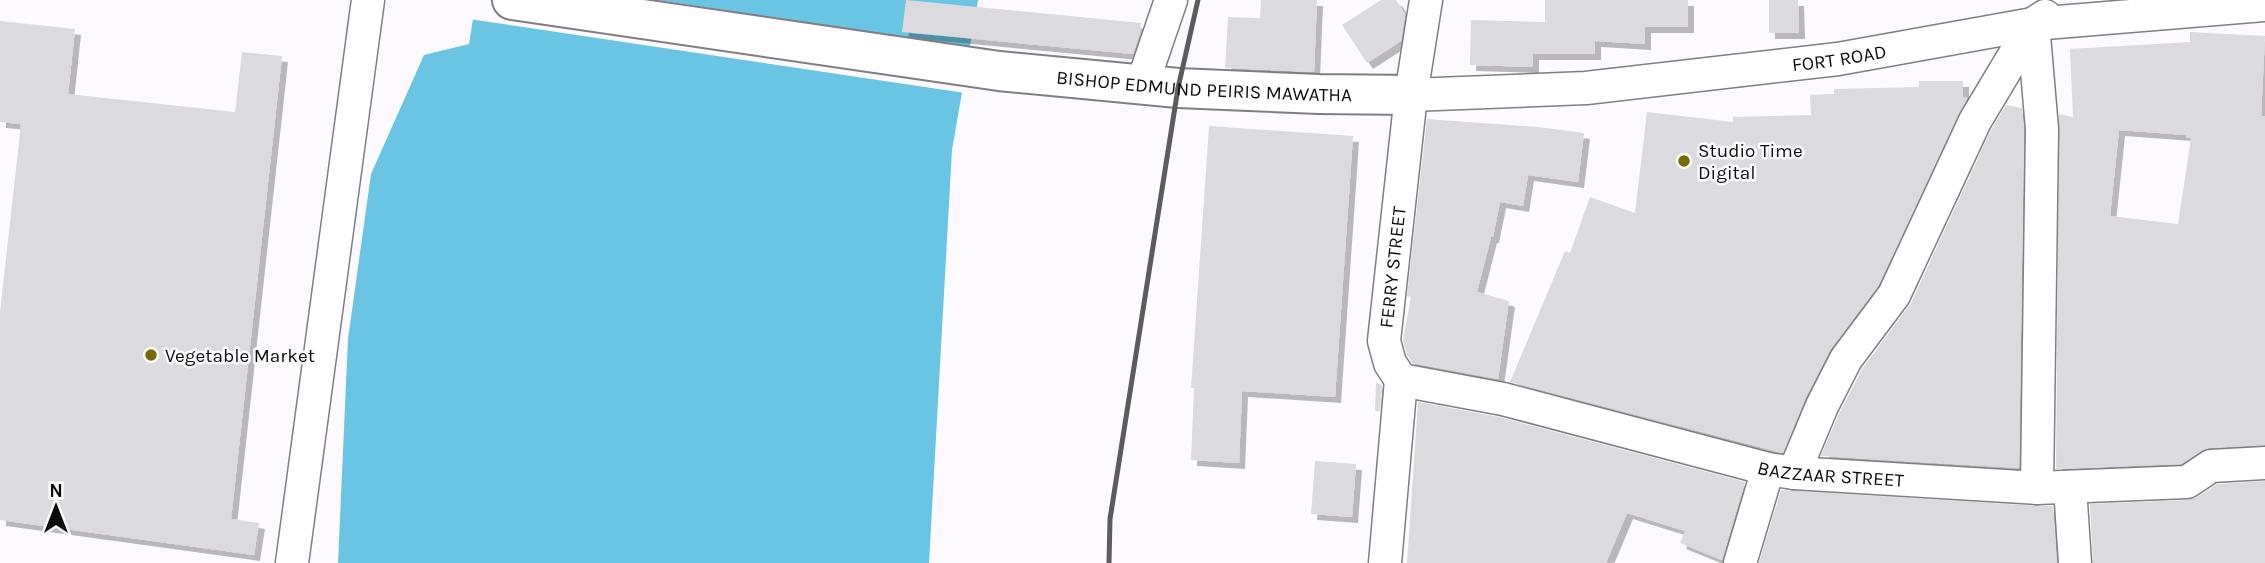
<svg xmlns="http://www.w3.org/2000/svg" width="2265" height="563" viewBox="0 0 2265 563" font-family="Karla,sans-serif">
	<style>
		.water { fill: #69c5e3 }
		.pier { fill: #fcfaff }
		.building { fill: #dbdade; fill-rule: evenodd; filter: url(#shadow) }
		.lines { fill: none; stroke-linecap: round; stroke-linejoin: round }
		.street-casing { stroke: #807e82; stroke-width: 35 }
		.secondary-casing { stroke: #807e82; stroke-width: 42 }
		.street { stroke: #fff; stroke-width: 32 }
		.secondary { stroke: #fff; stroke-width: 38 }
		.rail { stroke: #5c5b5e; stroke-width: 5 }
		.poi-dot { fill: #766c07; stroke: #fcfaff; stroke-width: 2.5 }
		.labels { text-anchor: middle; stroke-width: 5; stroke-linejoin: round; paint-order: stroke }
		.street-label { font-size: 19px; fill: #0c0c0d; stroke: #fcfaff }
		.poi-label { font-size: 19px; fill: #0c0c0d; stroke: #fcfaff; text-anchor: start }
	</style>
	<defs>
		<filter id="shadow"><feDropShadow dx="6" dy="6" stdDeviation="0" flood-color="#0004"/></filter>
	</defs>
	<rect width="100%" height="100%" fill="#fcfaff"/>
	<polygon class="water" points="476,0 978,0 952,150 929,563 338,563 348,339 371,174 424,55 469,44"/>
	<polygon class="pier" points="472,0 657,0 973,48 965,93 469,19"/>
	<g class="building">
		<polygon points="906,0 1141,23 1140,33 1133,54 902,32"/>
		<polygon points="1261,0 1317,0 1314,72 1225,68 1228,17 1260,18"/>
		<polygon points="1381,0 1396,0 1405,14 1401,41 1367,63 1342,25"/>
		<polygon points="1545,0 1688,0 1688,27 1645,27 1645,44 1595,41 1595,54 1533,54 1533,67 1470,65 1471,20 1545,22"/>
		<polygon points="1769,0 1798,0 1799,33 1769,33"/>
		<polygon points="0,21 75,29 68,94 235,112 242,52 282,56 231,519 259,523 254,555 0,520 0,312 21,124 0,122"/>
		<path d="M2190,32l75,4 -4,80h4v329l-56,3 -8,3 -20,13 -125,5 3,-355 14,3 -3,-68 120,-7zM2119,130l67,5v3h5l-13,86 -68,-8z"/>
		<polygon points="1919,81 1963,81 1963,97 1967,98 1878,286 1830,350 1805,399 1783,453 1510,382 1565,251 1570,253 1590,197 1635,213 1647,112 1733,122 1733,117 1811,115 1810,95 1834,94 1834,89 1919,87"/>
		<polygon points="2006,105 2022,108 2024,130 2019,468 1821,456 1839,414 1862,369 1911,303 1991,130"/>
		<polygon points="1427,119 1538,127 1584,133 1578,182 1528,175 1523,206 1500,202 1493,237 1491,237 1477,292 1509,301 1498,379 1412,363 1407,355 1403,340 1411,297 1407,296"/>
		<polygon points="1209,126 1353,136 1335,397 1242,391 1239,463 1191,460 1194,388 1191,388"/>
		<polygon points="1376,383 1382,385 1380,411 1375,411"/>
		<polygon points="1418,402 1499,417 1745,482 1722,560 1680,543 1685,531 1627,513 1606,563 1407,563"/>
		<polygon points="1315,461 1356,464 1352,517 1311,514"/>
		<polygon points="2265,481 2265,563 2093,563 2090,504 2188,500 2197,497 2217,484"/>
		<polygon points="1781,490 2036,506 2053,506 2057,563 1759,563"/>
	</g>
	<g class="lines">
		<g class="street-casing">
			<g id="street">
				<polyline points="2033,24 2042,129 2037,488"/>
				<polyline points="1142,85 1171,0"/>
				<path id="s1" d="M1411,95l175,-7 252,-29 195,-35 232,-19"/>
				<path id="s2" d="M1401,380l102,19 265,70 26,4 243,15 150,-6 24,-16 54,-3"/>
				<polyline points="1794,473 1822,406 1846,359 1894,295 1975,121 2033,24 2045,16"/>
				<polyline points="2070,487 2075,563"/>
				<polyline points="292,563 368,0"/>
				<path id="s3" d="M1385,563l16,-183 -11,-17 -6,-22 27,-246 15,-95"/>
				<polyline points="1740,563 1768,469"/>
			</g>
		</g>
		<g class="secondary-casing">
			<g id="secondary">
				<path id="s4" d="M512,0l487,71 179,17 141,6 92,1"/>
			</g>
		</g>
		<use href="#street" class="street"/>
		<use href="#secondary" class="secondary"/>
		<polyline class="rail" points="1109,563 1110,519 1178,88 1198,0"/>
	</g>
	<g class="poi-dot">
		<circle cx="1684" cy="161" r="7"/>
		<circle cx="151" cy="355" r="7"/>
	</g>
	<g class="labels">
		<g class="street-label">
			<text dy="7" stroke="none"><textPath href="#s1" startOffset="430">FORT ROAD</textPath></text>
			<text dy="7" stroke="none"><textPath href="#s4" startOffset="698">BISHOP EDMUND PEIRIS MAWATHA</textPath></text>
			<text dy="7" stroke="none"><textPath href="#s3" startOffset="301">FERRY STREET</textPath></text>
			<text dy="7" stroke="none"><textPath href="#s2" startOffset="441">BAZZAAR STREET</textPath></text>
		</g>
		<g class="poi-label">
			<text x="1698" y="157">Studio Time<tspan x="1698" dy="22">Digital</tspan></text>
			<text x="165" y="362">Vegetable Market</text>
		</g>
	</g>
	<g transform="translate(56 507)" stroke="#fcfaff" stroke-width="5" paint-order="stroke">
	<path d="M0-5L12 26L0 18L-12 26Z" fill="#0c0c0d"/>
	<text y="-10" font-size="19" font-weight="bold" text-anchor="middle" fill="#0c0c0d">N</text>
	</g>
</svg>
